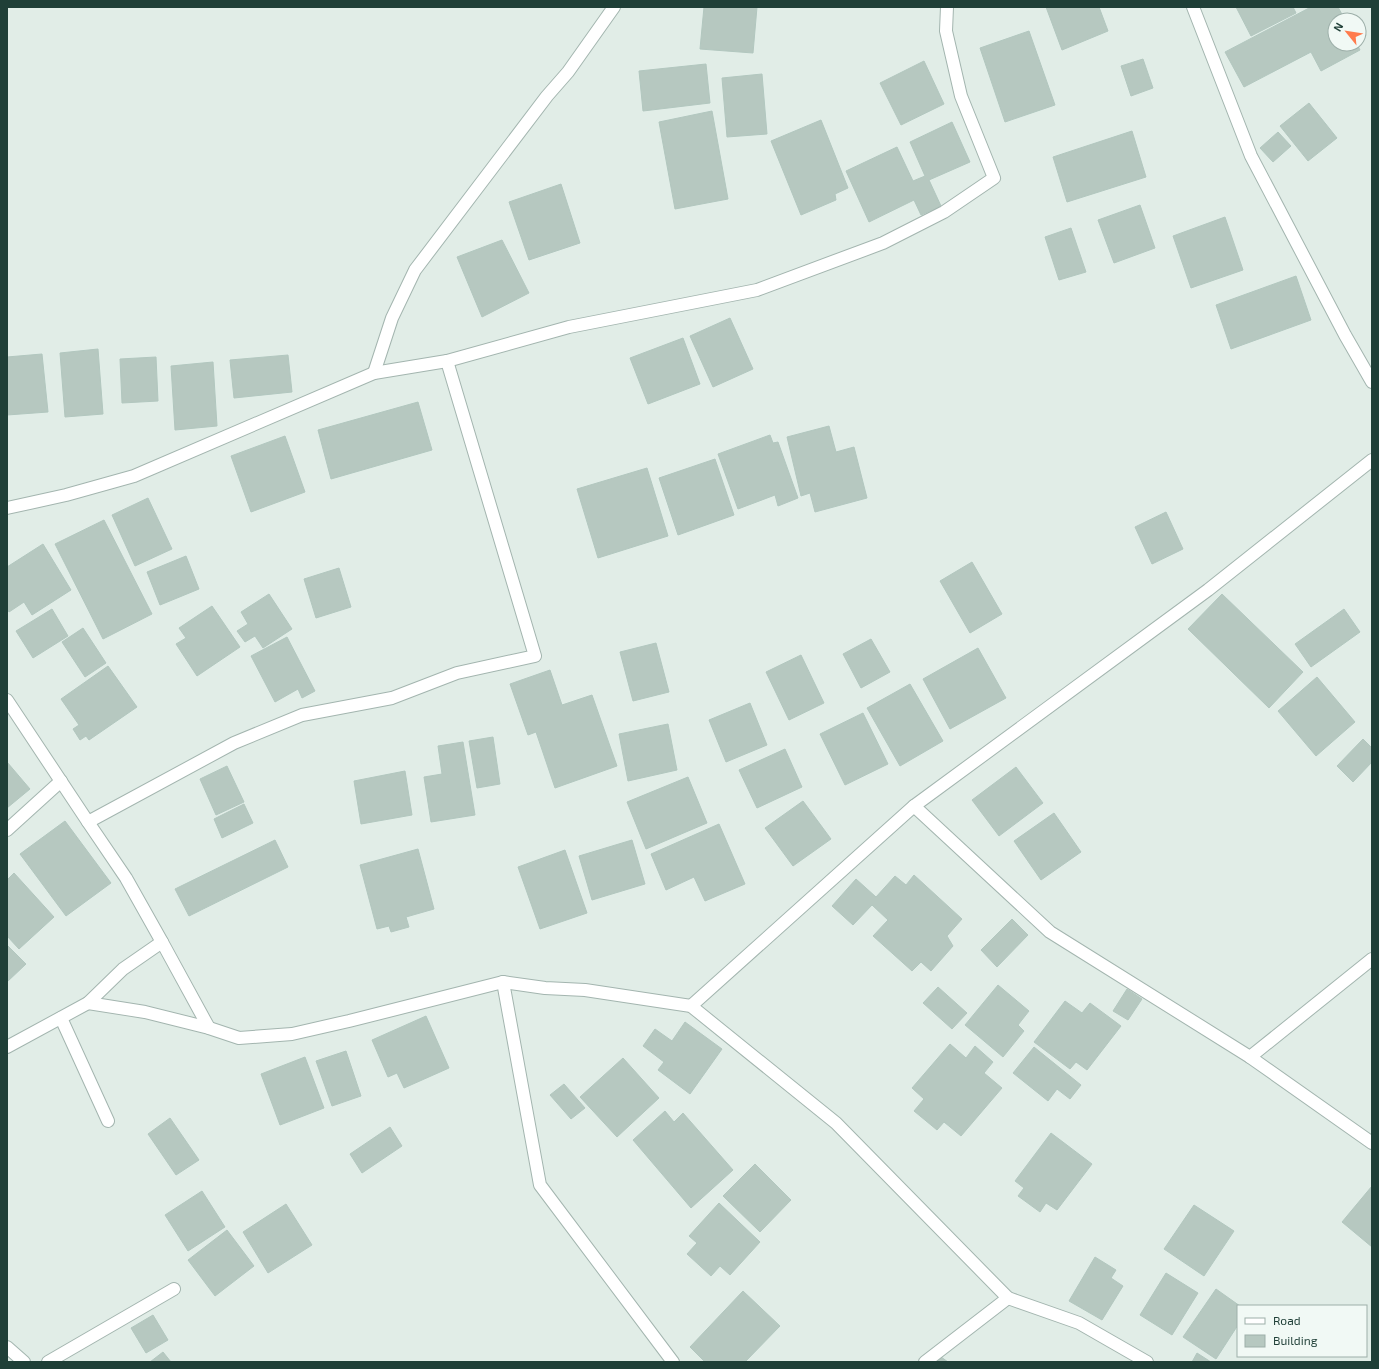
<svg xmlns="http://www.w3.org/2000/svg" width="1379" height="1369" viewBox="0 0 1379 1369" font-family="'Exo 2',sans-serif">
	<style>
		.building { fill: #b6c8c0; stroke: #b2c7bf }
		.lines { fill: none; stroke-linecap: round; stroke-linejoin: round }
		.street-casing { stroke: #a3b5af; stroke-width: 14 }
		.street { stroke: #fff; stroke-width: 12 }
	</style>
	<rect width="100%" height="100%" fill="#e1ede7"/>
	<g class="building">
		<polygon points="704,7 757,7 753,53 700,49"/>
		<polygon points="1046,7 1099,7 1108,31 1062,50"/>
		<polygon points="1236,7 1293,7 1296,13 1251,36"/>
		<polygon points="1311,7 1338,7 1345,20 1335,20 1335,44 1357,44 1360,50 1321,71 1311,52 1244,87 1225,52"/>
		<polygon points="1029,31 1055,105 1005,122 980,48"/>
		<polygon points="1143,59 1153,88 1131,96 1121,66"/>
		<polygon points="924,61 944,104 901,125 880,83"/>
		<polygon points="706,64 710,103 643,111 639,71"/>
		<polygon points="762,74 767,134 727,137 722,78"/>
		<polygon points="1309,103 1337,138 1308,161 1280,126"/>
		<polygon points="712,111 728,199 675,209 659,122"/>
		<polygon points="821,120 848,188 835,194 836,200 801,215 771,141"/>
		<polygon points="952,122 970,162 929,180 941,206 921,215 914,200 869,222 846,171 897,147 913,181 925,176 910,142"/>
		<polygon points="1132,131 1146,177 1067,202 1053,157"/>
		<polygon points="1278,132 1291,146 1273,162 1260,148"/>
		<polygon points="561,184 580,243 529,260 509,202"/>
		<polygon points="1140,205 1155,248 1114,263 1098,220"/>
		<polygon points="1225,217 1243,270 1191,288 1173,236"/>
		<polygon points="1071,228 1086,272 1059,280 1045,237"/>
		<polygon points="502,240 529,293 482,317 457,257"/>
		<polygon points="1296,276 1311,320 1231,349 1216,305"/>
		<polygon points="730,318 753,369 713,387 690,336"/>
		<polygon points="683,338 700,384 648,404 630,358"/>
		<polygon points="98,349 103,414 65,417 60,353"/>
		<polygon points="42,354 48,412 7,415 7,357"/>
		<polygon points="288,355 292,392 234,398 230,360"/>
		<polygon points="156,357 158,401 122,403 120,359"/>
		<polygon points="213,362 217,426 175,430 171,366"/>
		<polygon points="418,402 432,450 331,479 318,430"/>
		<polygon points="829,426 836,452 854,447 867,498 815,512 810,493 801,496 787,437"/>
		<polygon points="770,435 773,443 778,442 798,498 778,506 775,495 738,509 718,454"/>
		<polygon points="285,436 305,492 251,512 231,456"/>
		<polygon points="715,459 734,515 678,535 659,478"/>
		<polygon points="647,468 668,536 598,558 577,489"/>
		<polygon points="148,498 172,549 135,566 112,515"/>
		<polygon points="1166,512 1183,549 1152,564 1135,527"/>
		<polygon points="104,520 152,614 103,639 55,544"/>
		<polygon points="43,544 71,590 32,615 24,602 9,612 7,609 7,567"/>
		<polygon points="186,556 199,589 160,605 147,572"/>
		<polygon points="972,562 1002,614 970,633 940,581"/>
		<polygon points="339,568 351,607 316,618 304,579"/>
		<polygon points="269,594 292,629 263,648 255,636 245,642 237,631 248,624 241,612"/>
		<polygon points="1222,594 1303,672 1269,708 1188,629"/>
		<polygon points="212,606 240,647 197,676 176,644 186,638 179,628"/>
		<polygon points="52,609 68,636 33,658 16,631"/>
		<polygon points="1344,609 1360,632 1311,667 1295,644"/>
		<polygon points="83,628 106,663 85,677 62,642"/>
		<polygon points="287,637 315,691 302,698 298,689 275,702 251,656"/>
		<polygon points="871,639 890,672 861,688 843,654"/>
		<polygon points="656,643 669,692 633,701 620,652"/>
		<polygon points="978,648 1006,698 950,729 923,679"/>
		<polygon points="801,655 824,703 789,720 766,672"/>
		<polygon points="108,666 137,707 89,740 86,736 80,740 73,729 79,725 61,699"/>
		<polygon points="550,670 562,705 592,695 617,766 555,788 536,732 528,735 510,684"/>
		<polygon points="1317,677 1355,722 1316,756 1278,711"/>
		<polygon points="910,684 943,741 900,766 867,708"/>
		<polygon points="750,703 767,745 726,762 709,720"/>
		<polygon points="863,713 888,764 845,785 820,734"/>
		<polygon points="668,724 677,770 628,781 619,734"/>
		<polygon points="493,737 500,784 477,788 469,741"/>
		<polygon points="1363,739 1372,748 1372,762 1353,782 1337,766"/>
		<polygon points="463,742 475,815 431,822 424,777 442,774 438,746"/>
		<polygon points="785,749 802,787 757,808 739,770"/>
		<polygon points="7,762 30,789 7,808"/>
		<polygon points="227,766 244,802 216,815 200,779"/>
		<polygon points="1016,767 1043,803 999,836 972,800"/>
		<polygon points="405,771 412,815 361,824 354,781"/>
		<polygon points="688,777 707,823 646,849 627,802"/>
		<polygon points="803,801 831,839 793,866 765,828"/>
		<polygon points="244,804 253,823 222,838 214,819"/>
		<polygon points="1054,813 1081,852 1041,880 1014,841"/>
		<polygon points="65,821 111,883 66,916 20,854"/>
		<polygon points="719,824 745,884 705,901 694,877 666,890 651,854"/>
		<polygon points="275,840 288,867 189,916 175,889"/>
		<polygon points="632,840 645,884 592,900 579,856"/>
		<polygon points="418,849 434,909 406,917 409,927 391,932 389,926 377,929 360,865"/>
		<polygon points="565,850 587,913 540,929 518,867"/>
		<polygon points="14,873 54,917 19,949 7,936 7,880"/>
		<polygon points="914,875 962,919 947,936 953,946 931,971 921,962 912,971 873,936 888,920 872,905 853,925 832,906 856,879 876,897 895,876 906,885"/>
		<polygon points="1012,919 1028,935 997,967 981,950"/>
		<polygon points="7,945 26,964 7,982"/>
		<polygon points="998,985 1029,1011 1018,1025 1024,1031 1003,1057 965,1025"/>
		<polygon points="938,987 967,1013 952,1029 923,1003"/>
		<polygon points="1127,989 1142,999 1128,1020 1113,1011"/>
		<polygon points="1065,1001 1082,1013 1090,1003 1121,1026 1087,1070 1076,1062 1070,1069 1034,1042"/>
		<polygon points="426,1016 449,1068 404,1088 397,1073 388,1077 372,1040"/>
		<polygon points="685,1022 722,1049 690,1094 658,1070 664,1062 643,1046 655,1029 672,1041"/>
		<polygon points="950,1044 966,1058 975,1046 993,1062 984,1073 1002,1088 961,1136 944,1122 937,1130 914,1111 924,1099 912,1088"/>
		<polygon points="1034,1047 1081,1085 1070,1099 1057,1089 1048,1101 1013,1073"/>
		<polygon points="346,1051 361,1096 332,1106 316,1061"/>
		<polygon points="305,1057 324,1108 280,1125 261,1074"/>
		<polygon points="623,1058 659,1098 617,1137 580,1097"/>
		<polygon points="564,1084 585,1108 571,1119 550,1095"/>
		<polygon points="665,1111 674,1122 683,1113 733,1170 691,1208 633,1140"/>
		<polygon points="170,1118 199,1160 176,1175 148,1134"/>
		<polygon points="390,1127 402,1146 362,1173 350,1154"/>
		<polygon points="1051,1133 1092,1164 1057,1210 1046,1203 1040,1212 1018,1196 1024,1188 1015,1181"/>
		<polygon points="755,1164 791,1200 760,1232 723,1196"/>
		<polygon points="1372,1186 1372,1247 1342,1222"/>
		<polygon points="202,1191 225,1227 188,1251 165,1215"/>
		<polygon points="719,1203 760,1242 730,1275 720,1266 711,1276 687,1254 697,1243 689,1236"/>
		<polygon points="286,1204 312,1245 268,1273 243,1232"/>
		<polygon points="1194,1205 1234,1231 1204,1276 1164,1249"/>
		<polygon points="227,1230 254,1266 215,1296 188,1260"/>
		<polygon points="1095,1257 1116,1270 1111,1278 1123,1286 1102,1320 1069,1301"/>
		<polygon points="1166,1273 1198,1293 1172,1335 1140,1315"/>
		<polygon points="1216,1289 1240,1306 1238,1306 1238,1325 1216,1359 1183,1337"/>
		<polygon points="743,1291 780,1326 745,1362 705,1362 690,1347"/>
		<polygon points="153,1315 168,1340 146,1353 131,1328"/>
		<polygon points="163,1352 171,1362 150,1362"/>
		<polygon points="1197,1353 1211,1362 1192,1362"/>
		<polygon points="937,1354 948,1362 931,1362"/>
	</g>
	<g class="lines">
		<g class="street-casing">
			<g id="street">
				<polyline points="1193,7 1251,156 1345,335 1372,382"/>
				<polyline points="374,373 392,318 415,270 547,96 568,72 614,7"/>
				<polyline points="7,508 66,495 134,476 374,373 447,361 569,327 757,290 883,243 944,212 994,178 961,96 946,31 947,7"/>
				<polyline points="7,700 88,822 126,878 162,942 123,969 88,1003 7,1047"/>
				<polyline points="914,806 1050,932 1250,1057 1372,959"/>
				<polyline points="88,822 234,743 302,715 392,698 457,673 535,656 447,361"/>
				<polyline points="7,830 61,781"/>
				<polyline points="162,942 209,1028"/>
				<polyline points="503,982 540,1185 673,1362"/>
				<polyline points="88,1003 145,1012 209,1028 239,1038 292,1034 349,1021 503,982 545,988 585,990 691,1006 836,1123 1008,1298 925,1362"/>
				<polyline points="691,1006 914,806 1208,590 1372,460"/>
				<polyline points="61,1018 108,1121"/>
				<polyline points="1250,1057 1372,1143"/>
				<polyline points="1008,1298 1079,1323 1147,1362"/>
				<polyline points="7,1347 24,1362"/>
				<polyline points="48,1362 174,1289"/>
			</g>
		</g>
		<use href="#street" class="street"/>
	</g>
	<rect width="1379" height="1369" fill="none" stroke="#1f3f37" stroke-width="16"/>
	<rect x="1237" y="1305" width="130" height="52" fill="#f1f9f5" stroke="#9dafa9"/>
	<rect x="1245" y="1318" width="20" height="6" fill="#ffffff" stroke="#9dafa9"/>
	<text x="1273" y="1325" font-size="12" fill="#1f3f37">Road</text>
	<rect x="1245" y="1335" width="20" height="12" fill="#b6c8c0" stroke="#9dafa9"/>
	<text x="1273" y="1345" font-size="12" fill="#1f3f37">Building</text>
	<g transform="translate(1347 32) rotate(300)"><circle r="19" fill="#f1f9f5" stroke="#9dafa9"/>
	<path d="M0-3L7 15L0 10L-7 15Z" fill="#ff7b4d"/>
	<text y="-6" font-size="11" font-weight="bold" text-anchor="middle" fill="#1f3f37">N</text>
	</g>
</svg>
